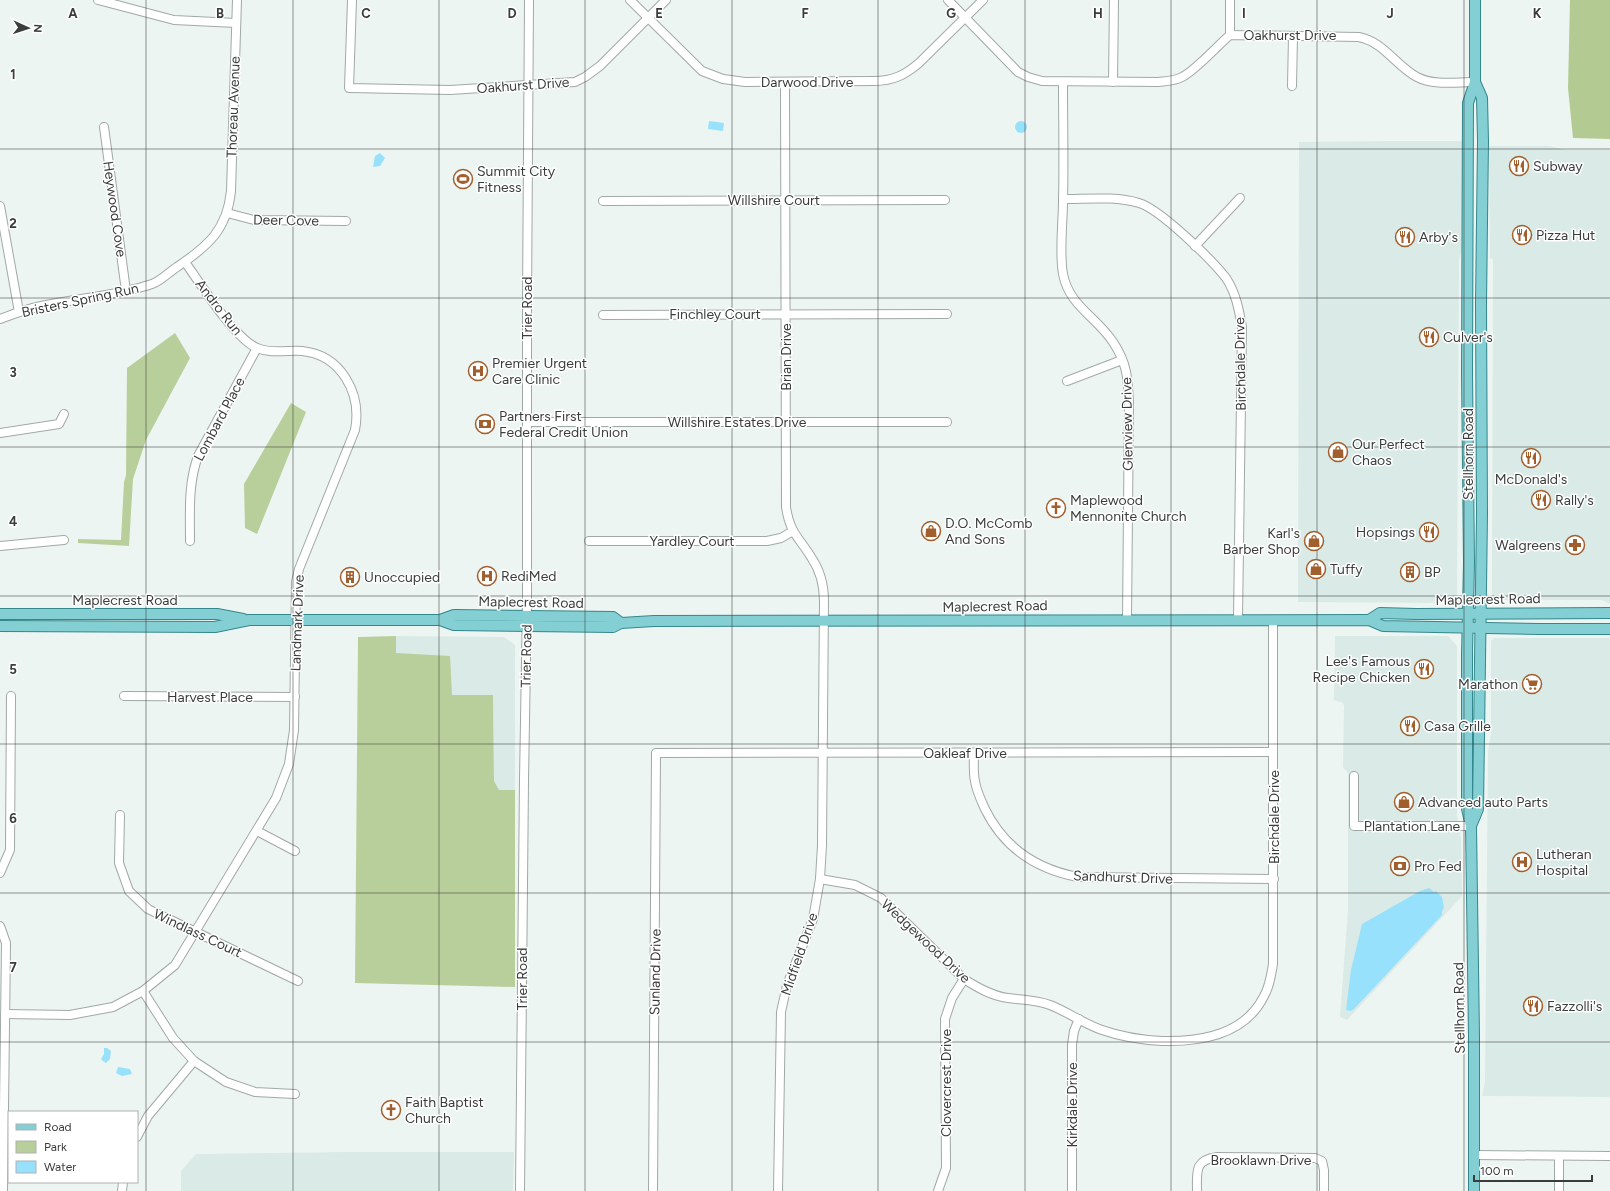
<svg xmlns="http://www.w3.org/2000/svg" width="1610" height="1191" viewBox="0 0 1610 1191" font-family="Figtree,sans-serif">
	<style>
		.built { fill: #daeae6 }
		.green { fill: #b9cf9b }
		.forest { fill: #b3cb92 }
		.water { fill: #98e1fd }
		.lines { fill: none; stroke-linecap: round; stroke-linejoin: round }
		.minor-casing { stroke: #a1a9a7; stroke-width: 10 }
		.major-casing { stroke: #34878b; stroke-width: 12 }
		.minor { stroke: #fff; stroke-width: 8 }
		.major { stroke: #83cfd3; stroke-width: 10 }
		.grid { fill: none; stroke: #3a3d3c; stroke-width: 1; stroke-opacity: 0.55 }
		.labels { text-anchor: middle; stroke-width: 3; stroke-linejoin: round; paint-order: stroke }
		.street-label { font-size: 14px; fill: #3a3d3c; stroke: #fff }
		.poi-label { font-size: 14px; fill: #3a3d3c; stroke: #fff; text-anchor: start }
		.grid-label { font-size: 13px; text-anchor: middle; font-weight: bold; fill: #3a3d3c; stroke: #fff; stroke-width: 3; stroke-linejoin: round; paint-order: stroke }
	</style>
	<rect width="100%" height="100%" fill="#edf5f2"/>
	<g class="built">
		<polygon points="1388,141 1462,141 1462,250 1459,259 1457,600 1455,603 1298,602 1299,142"/>
		<polygon points="1489,146 1549,146 1565,150 1610,150 1610,604 1602,600 1499,600 1493,597 1492,594 1493,259 1490,258"/>
		<polygon points="396,636 504,637 515,645 515,790 499,790 494,781 493,695 452,695 396,653"/>
		<polygon points="1335,636 1448,636 1457,646 1457,814 1461,839 1462,896 1347,1020 1340,1017 1348,909 1348,773 1343,767 1344,706 1343,703 1334,700"/>
		<polygon points="1494,638 1610,638 1610,1097 1482,1096 1485,1082 1488,752 1491,733 1491,641"/>
		<polygon points="350,1152 514,1152 513,1191 181,1191 181,1171 196,1154"/>
	</g>
	<g class="green">
		<polygon points="175,333 190,358 146,440 133,479 129,546 78,543 78,539 121,540 124,482 126,475 127,368"/>
		<polygon points="291,403 306,412 257,534 245,528 244,484"/>
		<polygon points="396,636 396,653 450,656 452,695 493,695 494,781 499,790 515,790 515,987 355,983 358,637"/>
	</g>
	<polygon class="forest" points="1570,0 1610,0 1610,139 1573,138 1568,88"/>
	<g class="water">
		<polygon points="709,121 724,123 723,131 708,129"/>
		<circle cx="1021" cy="127" r="6"/>
		<polygon points="380,153 385,158 380,166 373,167 375,156"/>
		<polygon points="1429,888 1434,892 1436,891 1442,897 1444,908 1442,911 1442,915 1354,1009 1351,1011 1346,1010 1351,970 1362,924 1420,891"/>
		<polygon points="104,1048 107,1048 111,1051 110,1059 106,1063 103,1061 101,1059 104,1054"/>
		<polygon points="118,1067 130,1069 132,1074 122,1076 116,1073"/>
	</g>
	<g class="lines">
		<g class="minor-casing">
			<g id="minor">
				<polyline points="98,0 174,20 236,23"/>
				<polyline points="352,0 349,88 450,90 575,82 585,77 600,66 666,0"/>
				<path d="M630,0l72,71 21,8 22,3 129,-1c19,0 31,-6 45,-18l64,-63"/>
				<path d="M948,0l70,72 10,5 14,4 116,1c8,-1 17,-1 24,-5 13,-6 36,-32 48,-42l129,2c25,5 37,29 58,40 17,9 39,5 58,5"/>
				<polyline points="1230,35 1230,0"/>
				<path d="M1063,82c0,40 1,79 0,119 0,23 -4,50 0,73 6,32 34,43 50,68 14,21 15,36 16,61l-2,217"/>
				<polyline points="1113,82 1114,0"/>
				<polyline points="1292,86 1293,36"/>
				<polyline points="104,127 126,291"/>
				<path d="M1063,199c25,0 52,-3 76,4 21,6 73,57 87,75 10,15 13,32 16,49l-4,292"/>
				<polyline points="603,201 945,200"/>
				<polyline points="0,206 19,312"/>
				<polyline points="227,213 254,220 346,221"/>
				<polyline points="1195,246 1240,198"/>
				<polyline points="603,315 947,314"/>
				<path d="M0,319c13,-5 27,-10 41,-13 37,-8 75,-10 111,-22 9,-3 17,-12 25,-17 31,-21 50,-37 54,-76l6,-191"/>
				<polyline points="1067,381 1122,360"/>
				<polyline points="528,422 947,422"/>
				<polyline points="0,433 59,424 64,414"/>
				<path d="M190,541c0,-30 -2,-57 8,-85l59,-108"/>
				<polyline points="589,541 767,541 781,538 793,531"/>
				<polyline points="0,546 64,540"/>
				<polyline points="124,696 295,697"/>
				<path d="M974,753c0,9 -1,19 1,28 1,9 6,19 10,28 19,39 51,60 93,68l196,2"/>
				<polyline points="1354,776 1354,826 1471,826"/>
				<polyline points="120,815 119,863 129,891 148,909 298,981"/>
				<polyline points="257,831 295,851"/>
				<polyline points="0,873 10,850 11,696"/>
				<path d="M820,879l35,6 26,13 83,81c14,9 28,17 44,19 15,2 28,2 42,7 18,7 34,19 52,25 20,7 40,10 60,11 39,1 83,-6 102,-45 6,-10 7,-21 9,-32v-344"/>
				<polyline points="0,926 6,943 3,1191"/>
				<polyline points="143,991 173,1038 194,1061 226,1082 255,1092 295,1094"/>
				<path d="M5,1014l65,1 43,-8 30,-16 32,-26 101,-167 13,-34 5,-34 2,-148 3,-13 56,-139c7,-37 -14,-75 -53,-79 -14,-1 -31,3 -45,-3 -23,-10 -57,-65 -72,-86"/>
				<polyline points="137,1137 148,1116 194,1061"/>
				<polyline points="1474,1155 1610,1156"/>
				<polyline points="122,1191 123,1182"/>
				<polyline points="520,1191 524,780 527,602 527,303 529,0"/>
				<polyline points="653,1191 656,753 1273,752"/>
				<path d="M778,1191l3,-179 6,-27 26,-66 7,-40 2,-34 2,-244c0,-16 -4,-31 -13,-44 -13,-21 -21,-24 -25,-50l-1,-425"/>
				<polyline points="938,1191 946,1168 945,1019 952,998 964,979"/>
				<polyline points="1072,1191 1072,1045 1074,1031 1079,1019"/>
				<path d="M1197,1191c0,-19 -3,-31 20,-34l98,1 7,3 2,9v21"/>
				<polyline points="1559,1191 1559,1156"/>
			</g>
		</g>
		<g class="major-casing">
			<g id="major">
				<polyline points="0,614 217,614 243,619"/>
				<polyline points="440,620 454,625 613,627 621,623 654,621 1369,620 1383,626 1540,629 1610,629"/>
				<polyline points="1369,620 1380,613 1416,614 1610,613"/>
				<polyline points="0,626 215,627 249,620 440,620 454,615 613,617 621,623"/>
				<polyline points="1471,826 1478,809 1482,514 1481,304 1483,141 1482,98 1475,82"/>
				<polyline points="1474,1191 1474,1036 1471,826 1467,809 1467,654 1469,563 1467,373 1468,103 1475,82 1475,0"/>
			</g>
		</g>
		<use href="#minor" class="minor"/>
		<use href="#major" class="major"/>
	</g>
	<path class="grid" d="M146,0v1191M293,0v1191M439,0v1191M585,0v1191M732,0v1191M878,0v1191M1025,0v1191M1171,0v1191M1317,0v1191M1464,0v1191M0,149h1610M0,298h1610M0,447h1610M0,596h1610M0,744h1610M0,893h1610M0,1042h1610"/>
	<defs>
		<g id="restaurant-ring" transform="scale(1)"><circle r="9.5" fill="#fff" stroke="#a25f2e" stroke-width="1.5"/><path d="M-5-6h1v4h1v-4h1v4h1v-4h1v5L-1.5 .5V6h-2V.5L-5-1ZM5-6V6H3V1.5H1.5Q1.5-4 5-6Z" fill="#a25f2e"/></g>
		<g id="stadium-ring" transform="scale(1)"><circle r="9.5" fill="#fff" stroke="#a25f2e" stroke-width="1.5"/><path d="M0-5a6.5 5 0 1 0 0 10a6.5 5 0 1 0 0-10ZM-3.5-1.8h7v3.6h-7Z" fill="#a25f2e"/></g>
		<g id="hospital-ring" transform="scale(1)"><circle r="9.5" fill="#fff" stroke="#a25f2e" stroke-width="1.5"/><path d="M-5-5h3v3.5h4V-5h3V5h-3V1.5h-4V5h-3Z" fill="#a25f2e"/></g>
		<g id="bank-ring" transform="scale(1)"><circle r="9.5" fill="#fff" stroke="#a25f2e" stroke-width="1.5"/><path d="M-6-4H6V4H-6ZM0-2.3a2.3 2.3 0 1 0 0 4.6a2.3 2.3 0 1 0 0-4.6Z" fill="#a25f2e"/></g>
		<g id="shop-ring" transform="scale(1)"><circle r="9.5" fill="#fff" stroke="#a25f2e" stroke-width="1.5"/><path d="M-5-2.5h2.3a2.7 3.5 0 0 1 5.4 0H5L5.5 6h-11ZM-1.5-2.5h3a1.5 2.3 0 0 0-3 0Z" fill="#a25f2e"/></g>
		<g id="church-ring" transform="scale(1)"><circle r="9.5" fill="#fff" stroke="#a25f2e" stroke-width="1.5"/><path d="M-1.2-6h2.4v3.5h3.3v2.4h-3.3V6h-2.4V-.1h-3.3v-2.4h3.3Z" fill="#a25f2e"/></g>
		<g id="pharmacy-ring" transform="scale(1)"><circle r="9.5" fill="#fff" stroke="#a25f2e" stroke-width="1.5"/><path d="M-2-6h4v4h4v4h-4v4h-4v-4h-4v-4h4Z" fill="#a25f2e"/></g>
		<g id="building-ring" transform="scale(1)"><circle r="9.5" fill="#fff" stroke="#a25f2e" stroke-width="1.5"/><path d="M-4-6H4V6H1V3H-1V6H-4ZM-2.5-4.3h1.7v1.8h-1.7ZM.8-4.3h1.7v1.8H.8ZM-2.5-1h1.7V.8h-1.7ZM.8-1h1.7V.8H.8Z" fill="#a25f2e"/></g>
		<g id="supermarket-ring" transform="scale(1)"><circle r="9.5" fill="#fff" stroke="#a25f2e" stroke-width="1.5"/><path d="M-6-5.5h2.5l.6 2H6L4.5 2H-2.5L-4.4-4H-6ZM-1.5 3.2a1.3 1.3 0 1 0 .1 0ZM3 3.2a1.3 1.3 0 1 0 .1 0Z" fill="#a25f2e"/></g>
	</defs>
	<g fill-rule="evenodd">
		<use href="#restaurant-ring" x="1519" y="166"/>
		<use href="#stadium-ring" x="463" y="179"/>
		<use href="#restaurant-ring" x="1522" y="235"/>
		<use href="#restaurant-ring" x="1405" y="237"/>
		<use href="#restaurant-ring" x="1429" y="337"/>
		<use href="#hospital-ring" x="478" y="371"/>
		<use href="#bank-ring" x="485" y="424"/>
		<use href="#shop-ring" x="1338" y="452"/>
		<use href="#restaurant-ring" x="1531" y="458"/>
		<use href="#restaurant-ring" x="1541" y="500"/>
		<use href="#church-ring" x="1056" y="508"/>
		<use href="#shop-ring" x="931" y="531"/>
		<use href="#restaurant-ring" x="1429" y="532"/>
		<use href="#shop-ring" x="1314" y="541"/>
		<use href="#pharmacy-ring" x="1575" y="545"/>
		<use href="#shop-ring" x="1316" y="569"/>
		<use href="#building-ring" x="1410" y="572"/>
		<use href="#hospital-ring" x="487" y="576"/>
		<use href="#building-ring" x="350" y="577"/>
		<use href="#restaurant-ring" x="1424" y="669"/>
		<use href="#supermarket-ring" x="1532" y="684"/>
		<use href="#restaurant-ring" x="1410" y="726"/>
		<use href="#shop-ring" x="1404" y="802"/>
		<use href="#hospital-ring" x="1522" y="862"/>
		<use href="#bank-ring" x="1400" y="866"/>
		<use href="#restaurant-ring" x="1533" y="1006"/>
		<use href="#church-ring" x="391" y="1110"/>
	</g>
	<g class="labels">
		<g class="street-label">
			<text x="1290" y="40">Oakhurst Drive</text>
			<text x="807" y="87">Darwood Drive</text>
			<text transform="translate(523 85) rotate(-4)" y="5">Oakhurst Drive</text>
			<text transform="translate(233 107) rotate(-88)" y="5">Thoreau Avenue</text>
			<text x="774" y="205">Willshire Court</text>
			<text transform="translate(115 209) rotate(82)" y="5">Heywood Cove</text>
			<text transform="translate(286 220) rotate(1)" y="5">Deer Cove</text>
			<text transform="translate(80 300) rotate(-12)" y="5">Bristers Spring Run</text>
			<text transform="translate(219 307) rotate(52)" y="5">Andro Run</text>
			<text transform="translate(527 308) rotate(-90)" y="5">Trier Road</text>
			<text x="715" y="319">Finchley Court</text>
			<text transform="translate(786 357) rotate(-90)" y="5">Brian Drive</text>
			<text transform="translate(1240 364) rotate(-91)" y="5">Birchdale Drive</text>
			<text transform="translate(219 419) rotate(-62)" y="5">Lombard Place</text>
			<text x="737" y="427">Willshire Estates Drive</text>
			<text transform="translate(1127 424) rotate(-91)" y="5">Glenview Drive</text>
			<text transform="translate(1468 454) rotate(-90)" y="5">Stellhorn Road</text>
			<text x="692" y="546">Yardley Court</text>
			<text transform="translate(1488 599) rotate(-1)" y="5">Maplecrest Road</text>
			<text x="125" y="605">Maplecrest Road</text>
			<text transform="translate(531 602) rotate(1)" y="5">Maplecrest Road</text>
			<text transform="translate(995 606) rotate(-1)" y="5">Maplecrest Road</text>
			<text transform="translate(297 623) rotate(-88)" y="5">Landmark Drive</text>
			<text transform="translate(526 656) rotate(-89)" y="5">Trier Road</text>
			<text x="210" y="702">Harvest Place</text>
			<text x="965" y="758">Oakleaf Drive</text>
			<text transform="translate(1274 817) rotate(-90)" y="5">Birchdale Drive</text>
			<text x="1412" y="831">Plantation Lane</text>
			<text transform="translate(1123 877) rotate(2)" y="5">Sandhurst Drive</text>
			<text transform="translate(198 933) rotate(25)" y="5">Windlass Court</text>
			<text transform="translate(926 941) rotate(43)" y="5">Wedgewood Drive</text>
			<text transform="translate(799 954) rotate(-71)" y="5">Midfield Drive</text>
			<text transform="translate(655 972) rotate(-89)" y="5">Sunland Drive</text>
			<text transform="translate(522 979) rotate(-90)" y="5">Trier Road</text>
			<text transform="translate(1459 1008) rotate(-91)" y="5">Stellhorn Road</text>
			<text transform="translate(946 1083) rotate(-90)" y="5">Clovercrest Drive</text>
			<text transform="translate(1072 1105) rotate(-90)" y="5">Kirkdale Drive</text>
			<text x="1261" y="1165">Brooklawn Drive</text>
		</g>
		<g class="poi-label">
			<text x="1533" y="171">Subway</text>
			<text x="477" y="176">Summit City<tspan x="477" dy="16">Fitness</tspan></text>
			<text x="1536" y="240">Pizza Hut</text>
			<text x="1419" y="242">Arby's</text>
			<text x="1443" y="342">Culver's</text>
			<text x="492" y="368">Premier Urgent<tspan x="492" dy="16">Care Clinic</tspan></text>
			<text x="499" y="421">Partners First<tspan x="499" dy="16">Federal Credit Union</tspan></text>
			<text x="1352" y="449">Our Perfect<tspan x="1352" dy="16">Chaos</tspan></text>
			<text x="1531" y="484" text-anchor="middle">McDonald's</text>
			<text x="1070" y="505">Maplewood<tspan x="1070" dy="16">Mennonite Church</tspan></text>
			<text x="1555" y="505">Rally's</text>
			<text x="945" y="528">D.O. McComb<tspan x="945" dy="16">And Sons</tspan></text>
			<text x="1415" y="537" text-anchor="end">Hopsings</text>
			<text x="1300" y="538" text-anchor="end">Karl's<tspan x="1300" dy="16">Barber Shop</tspan></text>
			<text x="1561" y="550" text-anchor="end">Walgreens</text>
			<text x="1330" y="574">Tuffy</text>
			<text x="1424" y="577">BP</text>
			<text x="501" y="581">RediMed</text>
			<text x="364" y="582">Unoccupied</text>
			<text x="1410" y="666" text-anchor="end">Lee's Famous<tspan x="1410" dy="16">Recipe Chicken</tspan></text>
			<text x="1518" y="689" text-anchor="end">Marathon</text>
			<text x="1424" y="731">Casa Grille</text>
			<text x="1418" y="807">Advanced auto Parts</text>
			<text x="1536" y="859">Lutheran<tspan x="1536" dy="16">Hospital</tspan></text>
			<text x="1414" y="871">Pro Fed</text>
			<text x="1547" y="1011">Fazzolli's</text>
			<text x="405" y="1107">Faith Baptist<tspan x="405" dy="16">Church</tspan></text>
		</g>
	</g>
	<g class="grid-label">
		<text x="73" y="18">A</text>
		<text x="220" y="18">B</text>
		<text x="366" y="18">C</text>
		<text x="512" y="18">D</text>
		<text x="659" y="18">E</text>
		<text x="805" y="18">F</text>
		<text x="951" y="18">G</text>
		<text x="1098" y="18">H</text>
		<text x="1244" y="18">I</text>
		<text x="1390" y="18">J</text>
		<text x="1537" y="18">K</text>
		<text x="13" y="79">1</text>
		<text x="13" y="228">2</text>
		<text x="13" y="377">3</text>
		<text x="13" y="526">4</text>
		<text x="13" y="674">5</text>
		<text x="13" y="823">6</text>
		<text x="13" y="972">7</text>
	</g>
	<rect x="8" y="1111" width="130" height="72" fill="#ffffff" stroke="#b0b1b1"/>
	<rect x="16" y="1124" width="20" height="6" fill="#83cfd3" stroke="#b0b1b1"/>
	<text x="44" y="1131" font-size="12" fill="#3a3d3c">Road</text>
	<rect x="16" y="1141" width="20" height="12" fill="#b9cf9b" stroke="#b0b1b1"/>
	<text x="44" y="1151" font-size="12" fill="#3a3d3c">Park</text>
	<rect x="16" y="1161" width="20" height="12" fill="#98e1fd" stroke="#b0b1b1"/>
	<text x="44" y="1171" font-size="12" fill="#3a3d3c">Water</text>
	<g transform="translate(28 28) rotate(93)" stroke="#ffffff" stroke-width="3" paint-order="stroke">
	<path d="M0-3L7 15L0 10L-7 15Z" fill="#3a3d3c"/>
	<text y="-6" font-size="11" font-weight="bold" text-anchor="middle" fill="#3a3d3c">N</text>
	</g>
	<path d="M1474 1175v6h118v-6" fill="none" stroke="#3a3d3c" stroke-width="2"/>
	<text x="1480" y="1175" font-size="12" fill="#3a3d3c" stroke="#ffffff" stroke-width="3" paint-order="stroke">100 m</text>
</svg>
